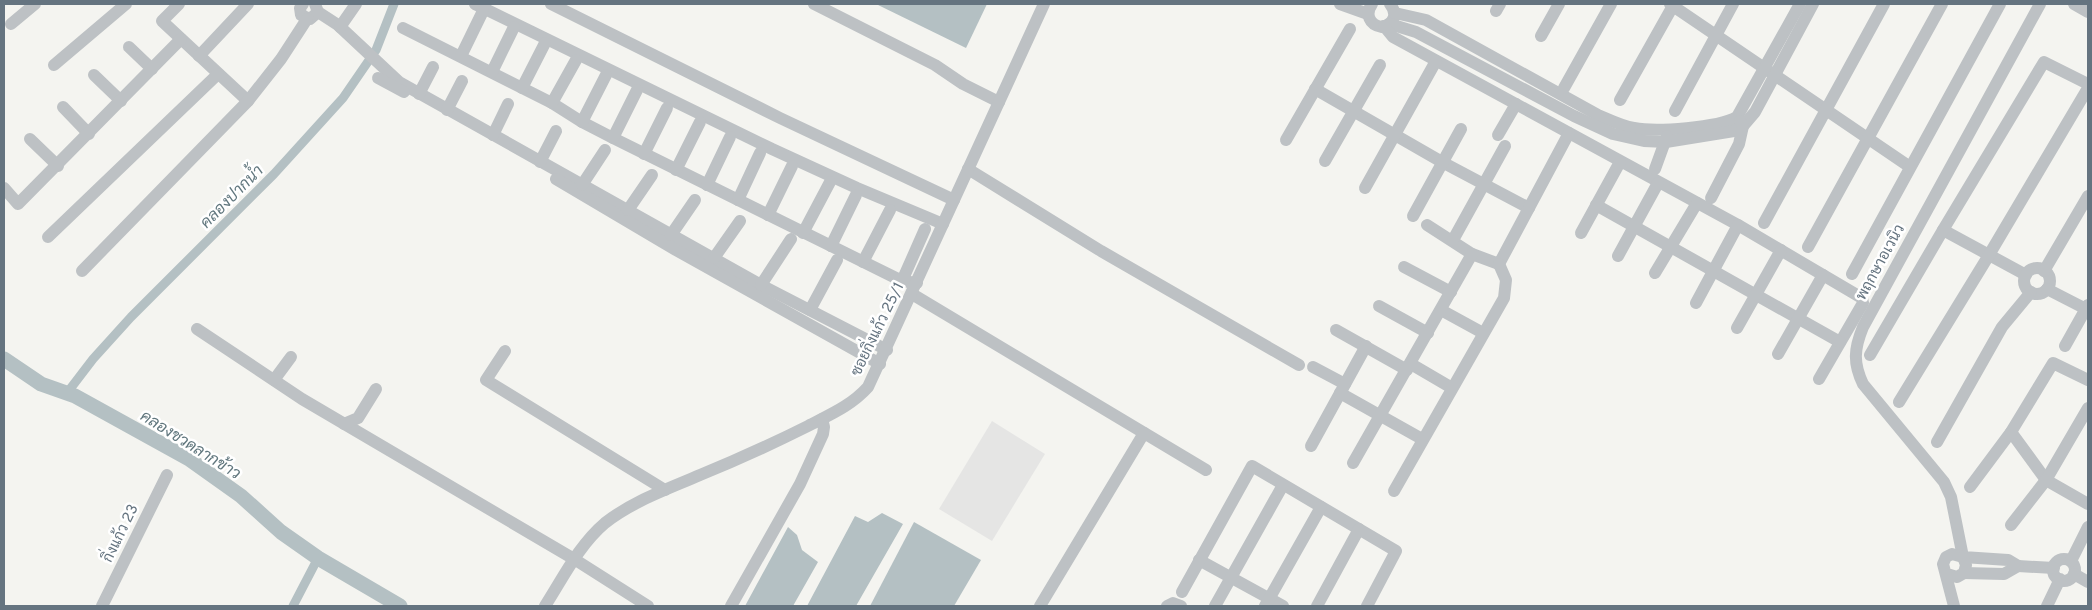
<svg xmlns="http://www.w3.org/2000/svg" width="2092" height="610" viewBox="0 0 2092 610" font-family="Overpass,Sarabun,sans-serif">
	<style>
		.built { fill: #e5e5e4 }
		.water { fill: #b4c0c3 }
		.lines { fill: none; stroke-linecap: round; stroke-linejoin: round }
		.canal { stroke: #b4c0c3; stroke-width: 9 }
		.river { stroke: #b4c0c3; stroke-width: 15 }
		.minor { stroke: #bdc1c4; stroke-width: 12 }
		.labels { text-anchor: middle; stroke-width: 5; stroke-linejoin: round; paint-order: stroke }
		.street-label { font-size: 15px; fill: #657480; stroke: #fff }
		.water-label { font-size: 16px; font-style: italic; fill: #60767d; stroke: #fff }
	</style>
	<rect width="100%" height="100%" fill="#f4f4f0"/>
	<polygon class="built" points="992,421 1045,454 992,541 939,509"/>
	<g class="water">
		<polygon points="876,4 987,4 966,48"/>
		<polygon points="882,513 903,524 856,606 807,606 855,516 868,522"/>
		<polygon points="914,522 981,560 954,606 870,606"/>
		<polygon points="788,527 797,535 802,550 818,562 793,606 745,606"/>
	</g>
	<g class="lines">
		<g class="canal">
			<polyline points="67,393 93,359 131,317 274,174 343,98 376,50 394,4"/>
			<polyline points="293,606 318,558"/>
		</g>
		<polyline class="river" points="4,359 41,384 75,396 189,459 241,496 281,532 318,558 400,606"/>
		<g class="minor">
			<polyline points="179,4 162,21 248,101"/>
			<polyline points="303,4 300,8 301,15 310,19 318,12 315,4"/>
			<polyline points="475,4 772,149 857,188 943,224"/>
			<polyline points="551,4 780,118 954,200"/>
			<polyline points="814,4 935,65 963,84 999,102"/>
			<polyline points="1340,4 1368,14"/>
			<path d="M1372,4c-7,10 -3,21 10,23 12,-3 16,-13 8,-23"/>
			<polyline points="1670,4 1910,167"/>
			<polyline points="2074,4 2088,12"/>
			<polyline points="1496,11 1500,4"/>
			<polyline points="318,12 338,25 399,82 761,285 887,350"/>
			<path d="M1395,13l31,7 172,95c12,5 23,11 36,13 22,4 84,0 103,-11l63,-113"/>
			<polyline points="11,24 35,4"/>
			<polyline points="1390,24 1416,32 1574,116 1613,134 1644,141 1666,142 1734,131 1743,126 1755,112 1813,4"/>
			<polyline points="1384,26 1393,37 1738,225 1862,298 1863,303 1819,379"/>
			<polyline points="340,27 356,4"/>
			<polyline points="403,28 552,103 582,122 613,138 902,281 917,283"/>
			<polyline points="1541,36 1559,4"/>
			<polyline points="129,47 152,69"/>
			<polyline points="199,56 248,4"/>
			<polyline points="461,56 483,11"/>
			<polyline points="54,65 126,4"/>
			<polyline points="492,72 514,27"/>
			<polyline points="94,75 121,101"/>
			<polyline points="378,78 404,92"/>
			<polyline points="522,88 545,43"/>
			<polyline points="1564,88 1611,4"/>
			<polyline points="1315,89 1442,162 1529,208"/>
			<polyline points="419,94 433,67"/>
			<polyline points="1620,100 1674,4"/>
			<polyline points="552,103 576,60"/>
			<polyline points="63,107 89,134"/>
			<polyline points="447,110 462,81"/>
			<polyline points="1675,111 1733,4"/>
			<polyline points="582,122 606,75"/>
			<polyline points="493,135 508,104"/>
			<polyline points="1498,135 1516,104"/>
			<polyline points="613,138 637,90"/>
			<polyline points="30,139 58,166"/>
			<polyline points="1286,140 1350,29"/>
			<polyline points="644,154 667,108"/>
			<polyline points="1325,161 1380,65"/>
			<polyline points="540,162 556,131"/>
			<polyline points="968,169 1101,251 1299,365"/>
			<polyline points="1655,169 1667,136"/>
			<polyline points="676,170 700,122"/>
			<polyline points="556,179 676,250 880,364"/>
			<polyline points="582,185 605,150"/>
			<polyline points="707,185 730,137"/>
			<polyline points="4,188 18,204 181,39"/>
			<polyline points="1365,188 1436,61"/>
			<polyline points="1711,198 1739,144 1743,126 1740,121"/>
			<polyline points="738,200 760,153"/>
			<polyline points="1596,205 1840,342"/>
			<polyline points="628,210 652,175"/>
			<polyline points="768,215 792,166"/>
			<polyline points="1413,216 1461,129"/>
			<polyline points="1764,223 1884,4"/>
			<polyline points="1427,225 1472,254 1499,264 1569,133"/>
			<polyline points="1943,230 2026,275"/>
			<polyline points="803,233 830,182"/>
			<polyline points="1581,233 1620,162"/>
			<polyline points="671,235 695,200"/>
			<polyline points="48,237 218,74"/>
			<polyline points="1453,240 1505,146"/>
			<polyline points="831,246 856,195"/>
			<polyline points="1808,247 1942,4"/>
			<polyline points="1618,256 1658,183"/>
			<polyline points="714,258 740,221"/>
			<polyline points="863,262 890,210"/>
			<polyline points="1404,267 1451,292"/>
			<circle cx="2037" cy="281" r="13"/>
			<polyline points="82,271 248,101 281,59 307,19"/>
			<polyline points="2044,271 2088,196"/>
			<polyline points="1655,273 1697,203"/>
			<polyline points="1852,274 2000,4"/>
			<polyline points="902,281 925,229"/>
			<polyline points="761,285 791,239"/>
			<polyline points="2047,289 2086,309"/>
			<polyline points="912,294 1206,470"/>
			<polyline points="1696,303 1738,225"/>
			<polyline points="1379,306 1428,333"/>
			<polyline points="810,310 837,260"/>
			<polyline points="1441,310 1483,333"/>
			<polyline points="1737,328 1781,250"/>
			<polyline points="197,329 302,399 574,559 648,606"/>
			<polyline points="1336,330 1407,370"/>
			<polyline points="2065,346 2088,305"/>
			<polyline points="505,351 486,380 665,490"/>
			<polyline points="1778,354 1823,275"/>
			<polyline points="1870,355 1943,230 2044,62 2088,84"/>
			<polyline points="1411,364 1452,388"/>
			<polyline points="1313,367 1345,384"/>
			<polyline points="274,380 291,357"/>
			<polyline points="1340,393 1422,439"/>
			<polyline points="1899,402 1989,255 2088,88"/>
			<polyline points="344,424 358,418 376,389"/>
			<polyline points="2011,432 2046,480 2088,504"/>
			<polyline points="1937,442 2002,327 2031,292"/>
			<polyline points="1311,446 1366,346"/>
			<polyline points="1353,463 1472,254"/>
			<polyline points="1970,487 2011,432 2053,363 2088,380"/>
			<polyline points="1394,491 1504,298 1506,280 1499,264"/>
			<polyline points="2011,525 2046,480 2088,408"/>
			<circle cx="2064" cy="570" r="11"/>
			<polyline points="1199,560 1283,606"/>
			<polyline points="2071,561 2088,527"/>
			<polyline points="2018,566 2054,568"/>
			<path d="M1964,573l40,1 14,-8 -10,-6 -45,-3 -12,-60 -7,-15 -81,-98c-10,-21 -9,-35 0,-57l177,-323"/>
			<polyline points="1947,574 1957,577 1964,573 1966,565 1963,557 1952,554 1946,557 1943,564 1954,606"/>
			<polyline points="2074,574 2088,582"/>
			<polyline points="1182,592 1252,466 1396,551 1367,606"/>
			<polyline points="102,606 167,475"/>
			<path d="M545,606c18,-28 34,-61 60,-83 28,-22 63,-34 95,-48 37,-15 72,-31 108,-49 21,-11 43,-20 60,-39l176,-383"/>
			<polyline points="731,606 800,484 823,434 824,427 822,419"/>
			<polyline points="1040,606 1144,433"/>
			<polyline points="1167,606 1173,603 1181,606"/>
			<polyline points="1215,606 1283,485"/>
			<polyline points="1265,606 1321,507"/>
			<polyline points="1317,606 1359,529"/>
			<polyline points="2047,606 2060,579"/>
		</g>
	</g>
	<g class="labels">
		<g class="street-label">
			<text transform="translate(1880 262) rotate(-61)" y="5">พฤกษาอเวนิว</text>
			<text transform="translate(877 329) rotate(-64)" y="5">ซอยกิ่งแก้ว 25/1</text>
			<text transform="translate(120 533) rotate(-64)" y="5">กิ่งแก้ว 23</text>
		</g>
		<g class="water-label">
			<text transform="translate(231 196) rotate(-45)" y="6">คลองปากน้ำ</text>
			<text transform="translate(191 444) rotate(32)" y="6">คลองชวดลากข้าว</text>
		</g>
	</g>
	<rect width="2092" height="610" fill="none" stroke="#657480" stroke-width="10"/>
</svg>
